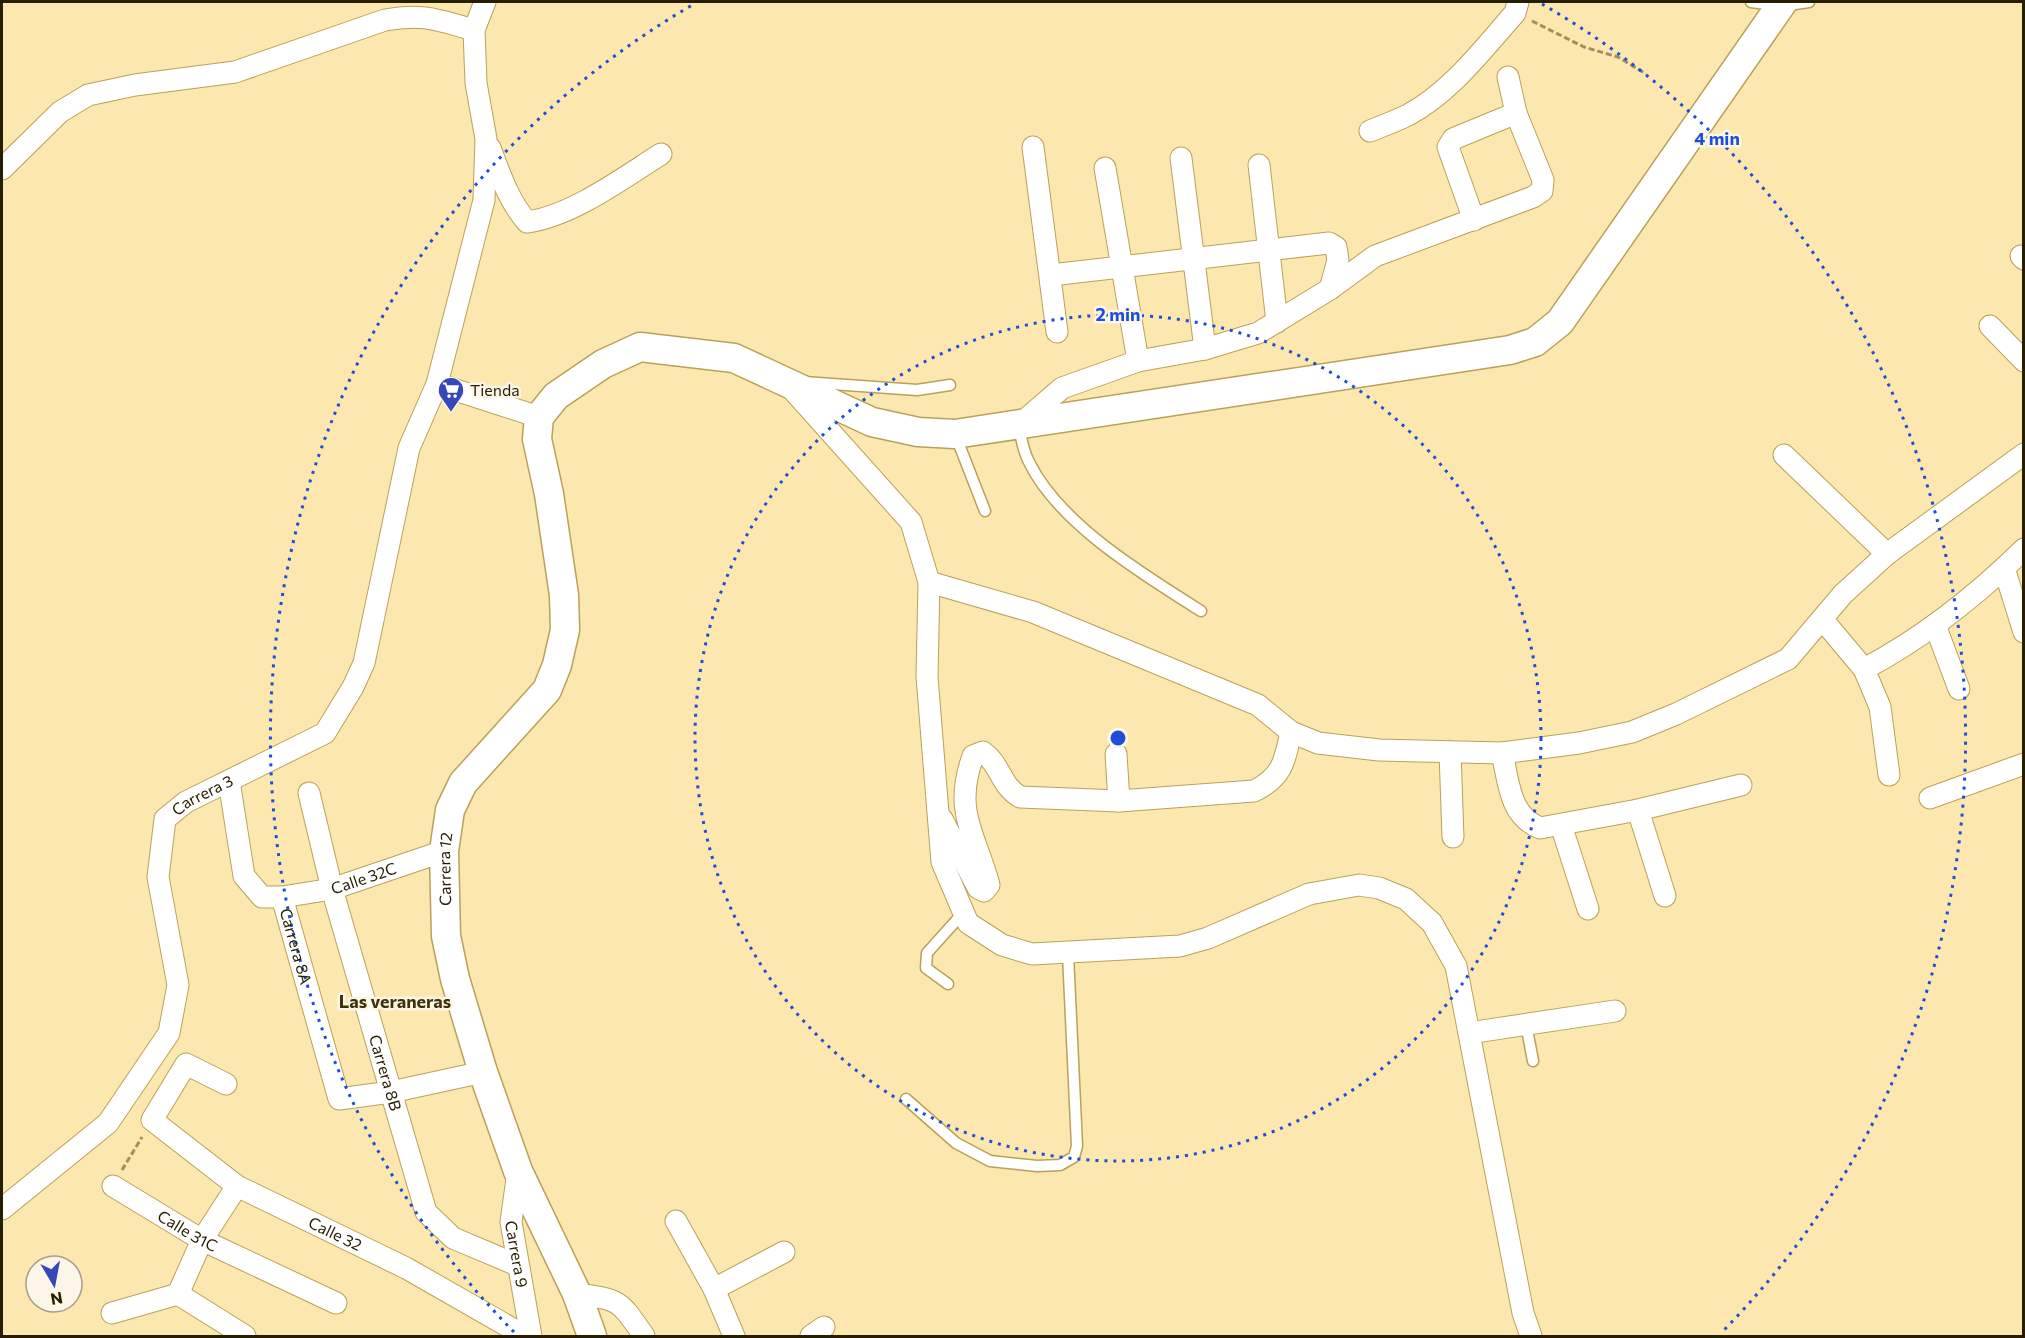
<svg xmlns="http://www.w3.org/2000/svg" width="2025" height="1338" viewBox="0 0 2025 1338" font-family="Commissioner,sans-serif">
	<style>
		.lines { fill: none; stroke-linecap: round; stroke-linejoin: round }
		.lane-casing { stroke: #baa159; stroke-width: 13 }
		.street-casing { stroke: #baa159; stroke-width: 23 }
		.secondary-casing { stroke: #baa159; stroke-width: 31 }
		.path { stroke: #9f8f62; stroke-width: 3; stroke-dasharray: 6 3; stroke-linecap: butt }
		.lane { stroke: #fff; stroke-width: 10 }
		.street { stroke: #fff; stroke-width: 21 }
		.secondary { stroke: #fff; stroke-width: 28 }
		.ring { fill: none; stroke: #1d4ed8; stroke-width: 3; stroke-dasharray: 3 6 }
		.labels { text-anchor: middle; stroke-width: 5; stroke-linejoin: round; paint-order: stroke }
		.poi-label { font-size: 16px; fill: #271d00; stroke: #fbf6e8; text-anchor: start }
		.street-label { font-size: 16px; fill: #271d00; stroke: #fbf6e8 }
		.neighbourhood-label { font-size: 18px; font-weight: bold; fill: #3f320b; stroke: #fbf6e8 }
		.centre { fill: #1d4ed8; stroke: #fbf6e8; stroke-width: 3 }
		.ring-label { font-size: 18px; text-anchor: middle; font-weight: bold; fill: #1d4ed8; stroke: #fbf6e8; stroke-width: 5; stroke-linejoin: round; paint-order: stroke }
	</style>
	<rect width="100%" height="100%" fill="#fce7ae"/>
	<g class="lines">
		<g class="lane-casing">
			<g id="lane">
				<polyline points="1751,2 1781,6 1809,2"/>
				<polyline points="804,382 917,390 950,385"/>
				<path d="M1019,426c2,12 4,25 10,36 30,62 115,113 172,149"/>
				<polyline points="955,434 985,511"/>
				<polyline points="948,984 926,968 927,953 963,913"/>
				<polyline points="1526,1024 1533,1061"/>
				<polyline points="906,1099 956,1143 990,1161 1037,1166 1060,1165 1074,1157 1077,1146 1068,954"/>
			</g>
		</g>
		<g class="street-casing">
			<g id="street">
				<path d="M1370,131c12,-5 26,-10 38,-16 43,-23 75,-66 107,-102l3,-11"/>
				<polyline points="1033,147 1057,332"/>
				<path d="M490,148c10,26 18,52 37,74 45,-6 96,-44 134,-68"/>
				<polyline points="1181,158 1205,349"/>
				<polyline points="1259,165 1277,322"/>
				<polyline points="1105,168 1138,361"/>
				<path d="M2,169l58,-57 28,-17 47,-10 100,-13 150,-52c38,-7 53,0 89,10"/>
				<polyline points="1474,220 1448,147 1453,139 1516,113"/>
				<polyline points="2021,256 2024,259"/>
				<polyline points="1051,275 1329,243 1336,247 1338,260 1330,289"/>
				<polyline points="1990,326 2024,361"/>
				<polyline points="437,384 539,417"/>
				<polyline points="791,388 911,522 929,582 927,677 942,862 968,923 1002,945 1032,954 1180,946 1208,938 1309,894 1359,885 1379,888 1406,899 1432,923 1456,966 1523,1313 1531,1336"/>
				<polyline points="1019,425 1062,388 1138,361 1205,349 1258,333 1330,289 1375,256 1533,197 1542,191 1543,180 1516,113 1508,77"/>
				<polyline points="1784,455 1887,554"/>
				<polyline points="2004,568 2024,632"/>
				<polyline points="929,582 1033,612 1258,705 1291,732 1318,743 1379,750 1502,753 1579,743 1632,732 1676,714 1788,659 1843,594 1887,554 2024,454"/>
				<polyline points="1822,619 1864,669 1880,707 1889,775"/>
				<polyline points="1935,625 1959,689"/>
				<path d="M1864,669c59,-31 112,-73 160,-120"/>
				<polyline points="1450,752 1453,837"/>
				<path d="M1502,753c7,30 7,62 38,75l98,-18 103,-25"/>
				<polyline points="1116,754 1119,801"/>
				<path id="s1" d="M229,781l15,95 18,21h20l57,202 52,-7 92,-20"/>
				<path id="s2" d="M309,793l23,96 94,323 27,26 64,27"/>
				<polyline points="1930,798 2024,764"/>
				<polyline points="1638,810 1665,896"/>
				<path d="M942,819l36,69 6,3 5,-6c-14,-52 -36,-73 -16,-129l10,-4c18,13 17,33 37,45l99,4 135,-10c29,-14 31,-31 37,-59"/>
				<polyline points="1561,825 1588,909"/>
				<path id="s3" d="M282,897l50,-8 112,-38"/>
				<polyline points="1469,1033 1615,1011"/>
				<path id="s4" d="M226,1084l-40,-20 -34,56 85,66 169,82 119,68"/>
				<path id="s5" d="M518,1171l-7,51 20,114"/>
				<path id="s6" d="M113,1186l89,54 134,63"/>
				<path id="s7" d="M2,1209l106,-86 61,-90 9,-48 -20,-108 7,-58 21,-17 139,-69 28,-46 11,-24 45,-215 28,-64 47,-184 2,-61 -10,-56 -2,-53 11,-28"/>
				<polyline points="676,1221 714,1289 734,1336"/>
				<polyline points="714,1289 784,1252"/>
				<polyline points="178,1294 202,1240 237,1186"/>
				<path d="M577,1294c44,6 42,6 67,42"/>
				<polyline points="112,1313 178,1294 245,1336"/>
				<polyline points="811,1336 824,1327"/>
			</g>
		</g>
		<g class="secondary-casing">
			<g id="secondary">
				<path id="s8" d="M592,1336l-15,-42 -59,-123 -35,-99 -28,-93 -9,-43 -2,-85 6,-41 13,-27 84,-93 10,-25 8,-35 -1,-35 -15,-101 -12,-55 2,-22 17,-21 47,-32 37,-17 94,11 138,64 46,10 37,2 555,-84 25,-8 25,-20 223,-320"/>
			</g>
		</g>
		<g class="path">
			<polyline points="1532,21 1584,47 1618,57 1646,74"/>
			<polyline points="122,1170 142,1137"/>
		</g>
		<use href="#lane" class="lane"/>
		<use href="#street" class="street"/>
		<use href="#secondary" class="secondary"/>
	</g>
	<g class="ring">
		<circle cx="1118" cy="738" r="423"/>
		<path d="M514 1332A847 847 0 0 1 694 4M1542 4A847 847 0 0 1 1722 1332"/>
	</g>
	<defs>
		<g id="supermarket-pin" transform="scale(1.35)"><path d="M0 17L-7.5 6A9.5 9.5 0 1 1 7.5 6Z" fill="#3647ba" stroke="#fbf6e8"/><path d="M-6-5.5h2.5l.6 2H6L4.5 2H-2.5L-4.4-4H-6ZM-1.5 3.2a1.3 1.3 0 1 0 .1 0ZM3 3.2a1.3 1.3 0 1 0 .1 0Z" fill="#fff"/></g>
	</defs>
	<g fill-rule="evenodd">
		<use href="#supermarket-pin" x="451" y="390"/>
	</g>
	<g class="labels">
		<g class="poi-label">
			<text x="470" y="396">Tienda</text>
		</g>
		<g class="street-label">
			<text dy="6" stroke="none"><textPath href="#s7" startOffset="507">Carrera 3</textPath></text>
			<text dy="6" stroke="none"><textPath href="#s8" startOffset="494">Carrera 12</textPath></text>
			<text dy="6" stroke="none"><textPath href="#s3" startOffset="84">Calle 32C</textPath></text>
			<text dy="6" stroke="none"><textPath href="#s1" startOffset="195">Carrera 8A</textPath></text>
			<text dy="6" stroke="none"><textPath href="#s2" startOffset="290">Carrera 8B</textPath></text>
			<text dy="6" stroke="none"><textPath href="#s6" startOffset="87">Calle 31C</textPath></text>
			<text dy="6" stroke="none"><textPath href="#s4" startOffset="327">Calle 32</textPath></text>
			<text dy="6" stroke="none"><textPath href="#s5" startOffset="84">Carrera 9</textPath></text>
		</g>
		<g class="neighbourhood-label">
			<text x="395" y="1008">Las veraneras</text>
		</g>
	</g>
	<circle cx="1118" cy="738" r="9" class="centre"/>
	<g class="ring-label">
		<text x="1717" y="145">4 min</text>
		<text x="1118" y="321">2 min</text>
	</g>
	<rect width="2025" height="1338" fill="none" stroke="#271d00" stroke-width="6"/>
	<g transform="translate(54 1284) rotate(170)"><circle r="28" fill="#fbf6e8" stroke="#a69f8b" stroke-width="1.5"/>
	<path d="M0-4.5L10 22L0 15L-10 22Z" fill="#3647ba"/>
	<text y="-9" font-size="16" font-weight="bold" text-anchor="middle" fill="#271d00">N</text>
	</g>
</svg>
